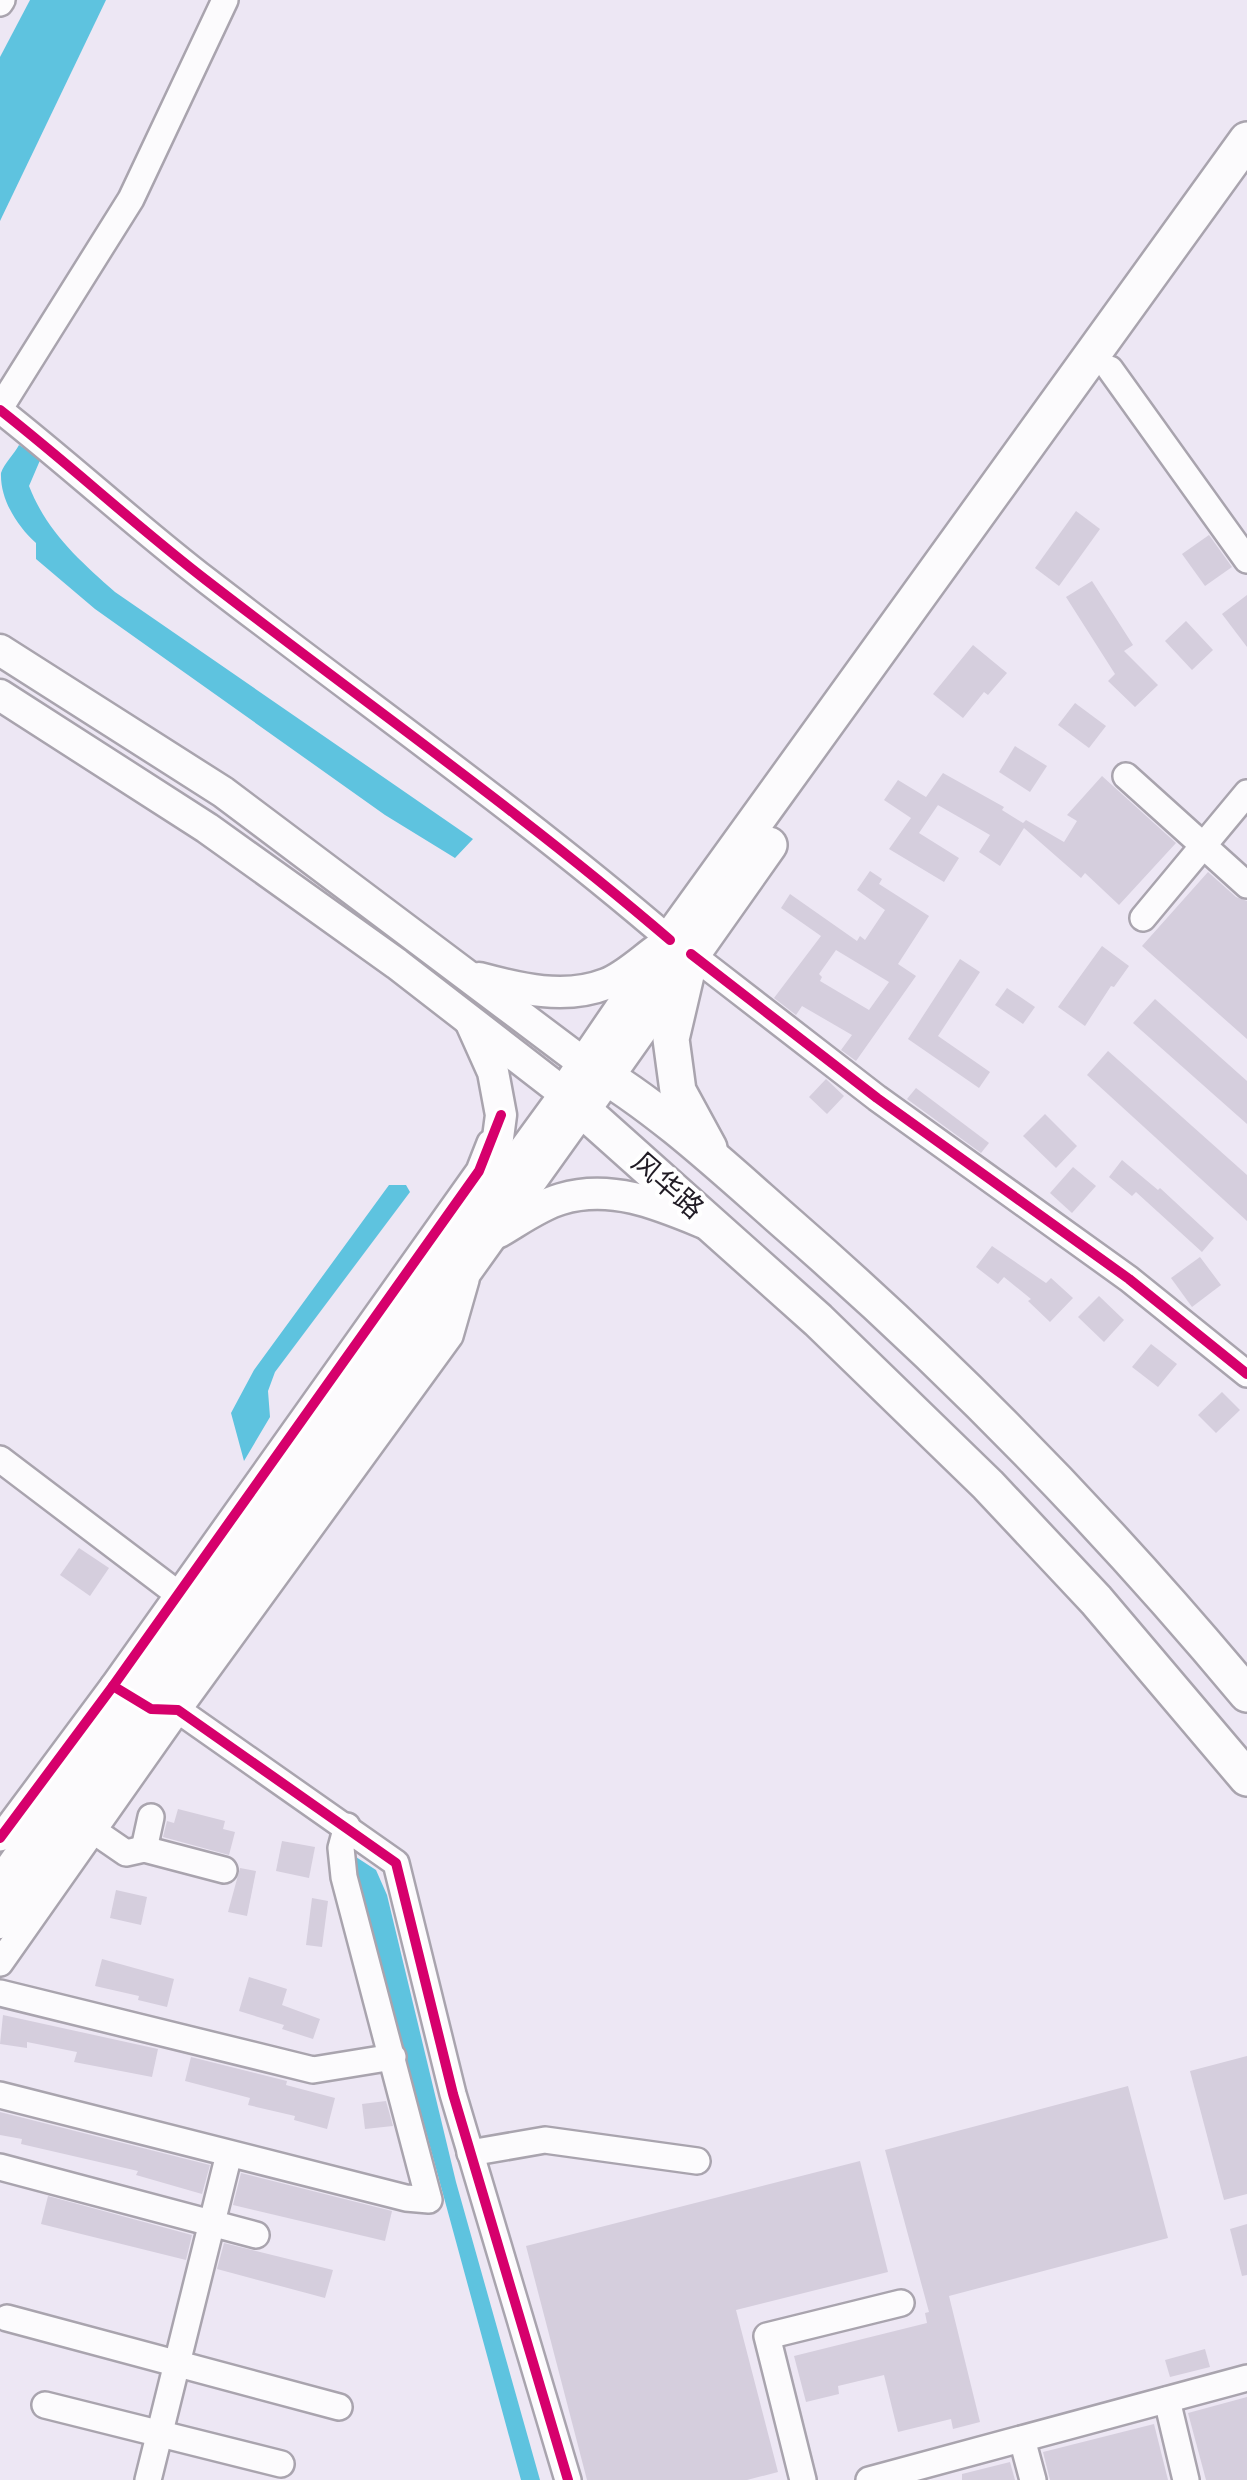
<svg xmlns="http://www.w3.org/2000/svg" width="1247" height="2480" viewBox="0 0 1247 2480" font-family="Merriweather,'Noto Sans SC',serif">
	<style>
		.water { fill: #5ec3df }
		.building { fill: #d5cedd; fill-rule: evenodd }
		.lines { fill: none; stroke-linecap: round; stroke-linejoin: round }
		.minor-casing { stroke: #a9a4ae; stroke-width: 30 }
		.major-casing { stroke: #a9a4ae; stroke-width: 35 }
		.highway-casing { stroke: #a9a4ae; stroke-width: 40 }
		.minor { stroke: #fcfbfd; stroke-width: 25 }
		.major { stroke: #fcfbfd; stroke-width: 30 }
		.highway { stroke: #fcfbfd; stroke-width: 35 }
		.cycleway-casing { stroke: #fff; stroke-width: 16 }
		.cycleway { stroke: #d6006c; stroke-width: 10 }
		.labels { text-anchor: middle; stroke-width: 8; stroke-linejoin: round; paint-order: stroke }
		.street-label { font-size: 28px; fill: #211c25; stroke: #fff }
	</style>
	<rect width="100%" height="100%" fill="#ede7f4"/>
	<g class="water">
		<polygon points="30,0 106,0 0,221 0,57"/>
		<path d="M19,445l22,13 -12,28c18,46 50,74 86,106l358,247 -18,19 -70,-43 -290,-206 -59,-50v-16c-18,-16 -36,-43 -35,-70 3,-9 13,-19 18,-28z"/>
		<polygon points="389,1185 406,1185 410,1192 275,1372 268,1391 270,1417 244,1461 231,1413 254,1370"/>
		<polygon points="356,1857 376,1870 387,1895 456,2182 540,2480 521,2480 353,1864"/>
	</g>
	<g class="building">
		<polygon points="1076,511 1100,529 1059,586 1035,568"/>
		<polygon points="1209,535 1232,567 1205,586 1182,554"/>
		<polygon points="1092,581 1133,645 1124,651 1158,685 1135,707 1108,681 1115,674 1066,597"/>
		<polygon points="1247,595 1247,647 1222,614"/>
		<polygon points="1186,621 1213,650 1192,670 1165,641"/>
		<polygon points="973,645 1007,673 988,695 984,692 963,718 933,694"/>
		<polygon points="1075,703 1106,726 1089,748 1058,725"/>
		<polygon points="1015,746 1047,766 1030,792 999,772"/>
		<polygon points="943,773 1004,807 1002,810 1023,823 1026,820 1064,842 1077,821 1067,815 1102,776 1176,843 1119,905 1085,873 1081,878 1024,828 1000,866 979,852 990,835 931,801 938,805 919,833 959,858 944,882 889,849 911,818 884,800 898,780 926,797"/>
		<path d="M870,871l12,8 -3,5 50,32 -31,48 18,12 -60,85 -15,-11 11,-15 -50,-29 -6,9 -22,-17 47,-62 -40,-28 9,-14 67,47 3,-5 5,4 20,-30 -28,-20zM836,950l53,32 -20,28 -49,-29 2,-4 -3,-3z"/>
		<polygon points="1208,872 1236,897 1247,901 1247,1039 1142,946"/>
		<polygon points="1102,946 1129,966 1114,987 1111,986 1085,1026 1058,1007"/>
		<polygon points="960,959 980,972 938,1036 990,1072 979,1088 908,1039"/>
		<polygon points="1007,988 1035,1007 1023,1024 995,1005"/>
		<polygon points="1155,999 1247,1081 1247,1124 1133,1023"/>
		<polygon points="1108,1051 1247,1175 1247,1221 1087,1075"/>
		<polygon points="826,1079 844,1096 827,1114 809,1097"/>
		<polygon points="916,1088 989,1143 981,1153 907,1099"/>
		<polygon points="1045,1114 1077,1146 1056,1168 1023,1136"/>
		<polygon points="1122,1160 1158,1190 1160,1188 1214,1238 1202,1252 1136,1192 1132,1196 1109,1177"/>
		<polygon points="1073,1167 1096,1186 1072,1213 1050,1193"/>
		<polygon points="992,1246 1046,1283 1051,1278 1073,1298 1050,1322 1028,1301 1031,1299 1004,1277 998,1284 976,1267"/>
		<polygon points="1200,1257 1221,1285 1192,1307 1171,1278"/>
		<polygon points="1099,1296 1124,1320 1104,1342 1078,1317"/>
		<polygon points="1151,1344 1177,1364 1158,1387 1132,1367"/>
		<polygon points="1222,1392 1240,1410 1216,1433 1198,1415"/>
		<polygon points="79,1548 109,1568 90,1596 60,1575"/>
		<polygon points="178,1809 225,1821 223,1829 235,1832 229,1855 163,1837 167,1821 174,1823"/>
		<polygon points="282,1841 315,1847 309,1878 276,1871"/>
		<polygon points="240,1868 256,1871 247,1916 228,1912"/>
		<polygon points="116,1890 147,1897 141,1925 110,1918"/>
		<polygon points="312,1898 328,1901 322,1947 306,1945"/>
		<polygon points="102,1959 174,1979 167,2007 138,2000 139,1996 95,1986"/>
		<polygon points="249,1977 287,1989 282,2005 320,2019 313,2039 282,2029 284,2025 239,2011"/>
		<polygon points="3,2015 158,2049 152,2077 74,2062 77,2052 27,2042 27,2048 0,2044"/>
		<polygon points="1247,2056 1247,2194 1224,2200 1190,2071"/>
		<polygon points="191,2057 287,2081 286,2085 335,2098 327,2129 294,2120 295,2116 248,2105 250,2098 185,2081"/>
		<polygon points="1128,2086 1168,2238 949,2296 980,2422 953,2429 951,2419 898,2432 884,2375 838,2386 839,2394 806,2402 794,2356 927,2323 925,2313 929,2312 885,2150"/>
		<polygon points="386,2101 393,2126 365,2129 362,2104"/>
		<polygon points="0,2112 210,2165 202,2194 136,2175 138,2171 21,2144 22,2139 0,2135"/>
		<polygon points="860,2161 888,2272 736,2310 778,2472 747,2480 587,2480 526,2246"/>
		<polygon points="241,2173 392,2211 385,2241 233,2205"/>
		<polygon points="48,2196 192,2235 186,2260 41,2224"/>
		<polygon points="1247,2224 1247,2275 1242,2276 1230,2229"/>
		<polygon points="224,2243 333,2270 325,2298 217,2269"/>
		<polygon points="1205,2349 1210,2367 1170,2377 1165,2360"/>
		<polygon points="1247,2397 1247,2480 1206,2480 1188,2413"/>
		<polygon points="1154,2424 1168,2480 1050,2480 1043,2452"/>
		<polygon points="1010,2462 1015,2480 962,2480 962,2474"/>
	</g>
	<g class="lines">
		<g class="minor-casing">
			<g id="minor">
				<polyline points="0,3 2,0"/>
				<polyline points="1110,369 1247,560"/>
				<polyline points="0,408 131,199 225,0"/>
				<path d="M0,410c70,55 136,116 206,170 155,120 315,232 464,360"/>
				<polyline points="1126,776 1247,885"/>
				<polyline points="1143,918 1247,793"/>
				<polyline points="691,954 877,1098 1129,1279 1247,1374"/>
				<polyline points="0,1459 178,1594"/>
				<polyline points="113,1686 151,1709 178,1710 396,1863 453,2094 568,2480"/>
				<polyline points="94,1831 126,1853 144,1849 224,1870"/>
				<polyline points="0,1838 113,1686 479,1171 490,1143"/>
				<polyline points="144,1849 151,1817"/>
				<polyline points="0,1963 178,1710 450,1336 466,1280"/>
				<polyline points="0,1993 313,2070 393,2057"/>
				<polyline points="0,2095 406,2198 429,2200 344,1877 341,1848 347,1826"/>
				<polyline points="470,2153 545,2140 697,2161"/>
				<polyline points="0,2167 256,2235"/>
				<polyline points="7,2318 339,2407"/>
				<polyline points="1167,2400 1186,2480"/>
				<polyline points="45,2405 281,2464"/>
				<polyline points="1022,2439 1033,2480"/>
				<polyline points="148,2480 229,2154"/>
				<polyline points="803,2480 767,2336 901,2303"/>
				<polyline points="869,2480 1247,2378"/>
			</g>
		</g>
		<g class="major-casing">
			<g id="major">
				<polyline points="0,650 223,792 586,1065"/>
				<polyline points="0,695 207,828 397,964 565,1094 330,1417 0,1883"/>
				<path d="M479,978c41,11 86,22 127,6 19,-7 37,-25 53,-36"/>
				<polyline points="471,1023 493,1072 501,1115 491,1191"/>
				<path d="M499,1232c19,-11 41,-27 62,-33 50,-15 97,5 143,24"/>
				<polyline points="0,1923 582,1110"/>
			</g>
		</g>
		<g class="highway-casing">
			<g id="highway">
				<polyline points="1247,140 670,940 565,1094 818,1320 988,1485 1096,1600 1247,1778"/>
				<polyline points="686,975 671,1039 678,1091 709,1148"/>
				<path d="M587,1065c74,43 139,105 203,161 165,144 317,300 457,468"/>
				<polyline points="582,1110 769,845"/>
			</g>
		</g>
		<use href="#minor" class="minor"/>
		<use href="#major" class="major"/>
		<use href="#highway" class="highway"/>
		<g class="cycleway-casing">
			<g id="cycleway">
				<path d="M0,410c70,55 136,116 206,170 155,120 315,232 464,360"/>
				<polyline points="691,954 877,1098 1129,1279 1247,1374"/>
				<polyline points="113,1686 151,1709 178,1710 396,1863 453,2094 568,2480"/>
				<polyline points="0,1838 113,1686 479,1171 501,1115"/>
			</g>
		</g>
		<use href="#cycleway" class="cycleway"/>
	</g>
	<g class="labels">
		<g class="street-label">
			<text transform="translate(668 1185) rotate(41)" y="10">风华路</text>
		</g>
	</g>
</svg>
